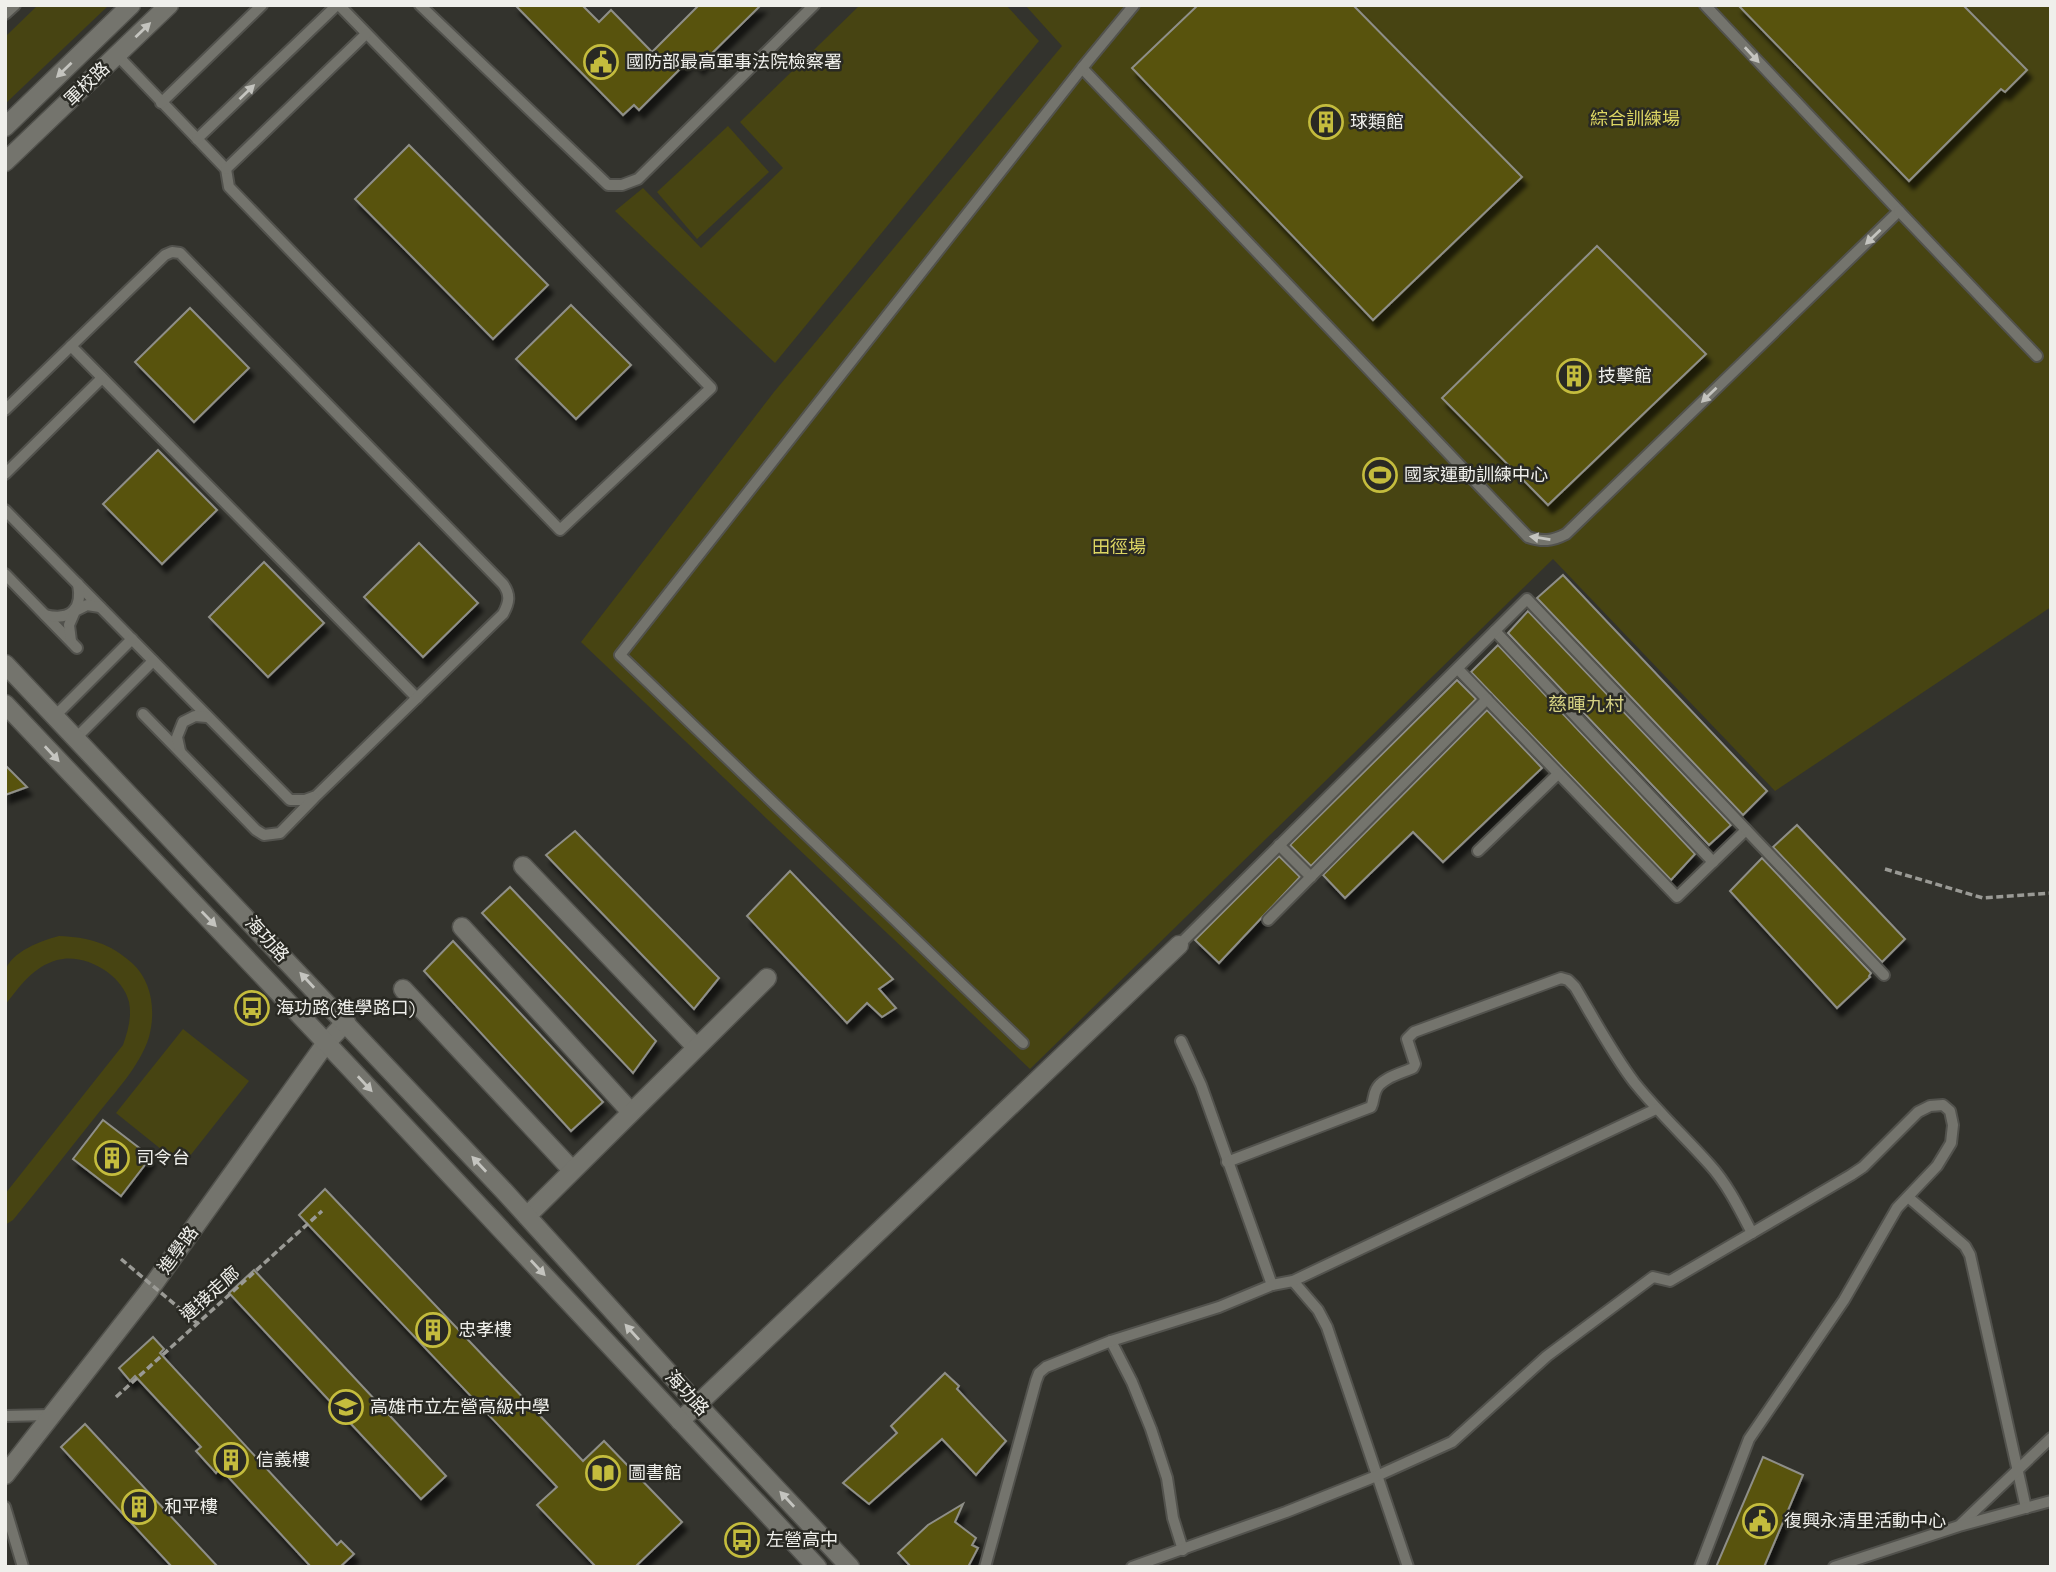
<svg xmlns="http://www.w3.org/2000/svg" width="2056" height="1572" viewBox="0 0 2056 1572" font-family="Quicksand,'Noto Sans TC',sans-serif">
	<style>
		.green { fill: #474412 }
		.building { fill: #58530f; stroke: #8f8f88; stroke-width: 2; filter: url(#shadow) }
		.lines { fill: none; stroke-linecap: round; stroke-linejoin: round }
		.lane-casing { stroke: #52524d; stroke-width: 14 }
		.street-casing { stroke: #52524d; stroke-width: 21 }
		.secondary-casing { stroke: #52524d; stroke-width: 21 }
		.path { stroke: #9a9a95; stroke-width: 3.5; stroke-dasharray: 7 3.5; stroke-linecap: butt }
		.lane { stroke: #74746d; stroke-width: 10 }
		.street { stroke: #74746d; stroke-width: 18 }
		.secondary { stroke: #74746d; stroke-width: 18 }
		.path-bridge { stroke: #9a9a95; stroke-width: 3.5; stroke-dasharray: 7 3.5; stroke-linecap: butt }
		.oneway { fill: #c4c4bf }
		.labels { text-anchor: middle; stroke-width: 5; stroke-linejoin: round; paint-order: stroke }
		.poi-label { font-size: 18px; fill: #efefeb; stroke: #292923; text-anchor: start }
		.street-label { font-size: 18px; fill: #efefeb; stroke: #292923 }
		.park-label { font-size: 18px; fill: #ddd663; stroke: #292923 }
		.neighbourhood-label { font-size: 19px; fill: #d6d283; stroke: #292923 }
	</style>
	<defs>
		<filter id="shadow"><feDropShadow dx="4.5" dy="8" stdDeviation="2" flood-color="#0009"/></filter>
	</defs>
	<rect width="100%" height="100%" fill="#33332d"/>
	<g class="green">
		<polygon points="38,5 109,5 5,104 5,37"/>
		<polygon points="860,5 1006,5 1039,41 775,363 615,211 643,188 701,248 783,168 740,122"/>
		<polygon points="1025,5 2051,5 2051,607 1775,791 1553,559 1030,1069 581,642 774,392 1062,46"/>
		<polygon points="728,126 769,172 697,239 657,192"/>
		<path d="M59,936c29,1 51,7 73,27 20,18 24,48 17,74 -9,29 -34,55 -53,79 -28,35 -55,70 -83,104l-8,5v-31l118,-149c5,-14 9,-28 6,-43 -6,-27 -44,-50 -72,-42 -24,7 -37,26 -52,45 0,-10 -3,-25 0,-34 7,-20 36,-30 54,-35z"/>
		<polygon points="183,1029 249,1081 182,1166 116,1113"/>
	</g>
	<g class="building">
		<polygon points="515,5 582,5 599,22 611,10 652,52 699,5 761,5 699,66 691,58 639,110 634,105 623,115"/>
		<polygon points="1198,5 1353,5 1522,177 1373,320 1132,68"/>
		<polygon points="1738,5 1963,5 2027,70 2005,92 2001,89 1909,181"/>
		<polygon points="409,145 548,285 493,339 355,199"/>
		<polygon points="1597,246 1706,354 1548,505 1442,398"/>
		<polygon points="571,305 631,365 576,419 516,359"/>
		<polygon points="190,308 249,368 194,422 135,362"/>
		<polygon points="158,450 217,510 162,564 103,504"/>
		<polygon points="419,543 478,603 423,657 364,597"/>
		<polygon points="264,562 324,623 268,677 209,617"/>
		<polygon points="1563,575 1767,791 1743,815 1537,598"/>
		<polygon points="1528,611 1731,825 1709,845 1509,634 1508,633"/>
		<polygon points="1498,645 1695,854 1671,880 1471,672"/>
		<polygon points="1457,680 1476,699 1311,866 1290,845"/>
		<polygon points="1487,710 1542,768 1443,862 1413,832 1345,898 1323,875"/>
		<polygon points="5,765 27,787 5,795"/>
		<polygon points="1797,825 1905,939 1882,962 1773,847"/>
		<polygon points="575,831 719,978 694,1009 546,855"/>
		<polygon points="1279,856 1300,877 1219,963 1195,940"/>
		<polygon points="1762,858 1871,973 1869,976 1870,977 1837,1008 1730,891"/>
		<polygon points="790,871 893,979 879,989 896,1008 882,1017 867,1003 847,1023 747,916"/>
		<polygon points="510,887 656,1041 633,1073 482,913"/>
		<polygon points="453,941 603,1102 571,1131 424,971"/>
		<polygon points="103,1120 151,1157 121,1196 73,1159"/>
		<polygon points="325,1189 583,1461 604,1441 682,1522 635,1567 596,1567 537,1505 557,1487 299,1215"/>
		<polygon points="254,1270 446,1476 421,1499 229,1293"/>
		<polygon points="153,1337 164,1349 160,1353 337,1545 341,1541 354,1554 340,1567 311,1567 220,1468 216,1473 196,1451 201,1447 135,1376 130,1381 119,1368"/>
		<polygon points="945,1373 959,1386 957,1389 1006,1441 976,1475 942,1439 869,1504 843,1483 897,1433 891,1426"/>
		<polygon points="85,1424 218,1567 172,1567 61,1447"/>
		<polygon points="1763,1457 1803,1475 1764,1567 1716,1567"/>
		<polygon points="963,1504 955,1522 976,1538 972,1545 978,1548 968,1567 911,1567 898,1553 928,1525"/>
	</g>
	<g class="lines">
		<g class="lane-casing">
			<g id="lane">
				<polyline points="420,5 608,185 622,185 638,179 814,5"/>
				<polyline points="5,14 15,5"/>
				<polyline points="117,55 226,169 229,187 560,530 711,388 339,5"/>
				<path d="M1082,68l446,469c15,5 24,4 38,-3l333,-323 -194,-206"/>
				<polyline points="161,103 262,5"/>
				<polyline points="197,139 337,5"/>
				<polyline points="226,169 366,34"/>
				<polyline points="1899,211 2037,356"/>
				<polyline points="71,346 417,698"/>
				<path d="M5,410l160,-155 7,-3 8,1 323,331c8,11 6,19 0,30l-187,182 -11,4h-15l-285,-290"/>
				<polyline points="5,474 102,378"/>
				<polyline points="5,574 77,648"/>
				<path d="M45,615c25,6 38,-5 33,-31"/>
				<polyline points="1495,631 1713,862"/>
				<polyline points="71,641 69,625 75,611 87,605 100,607"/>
				<polyline points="1458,669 1677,897 1746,830"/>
				<polyline points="143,714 256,830 264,835 280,833 314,798"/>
				<polyline points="55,716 132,639"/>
				<polyline points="76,738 153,661"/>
				<polyline points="180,751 177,737 183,722 195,716 207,717"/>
				<polyline points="1279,845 1311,877"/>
				<polyline points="1478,851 1558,774"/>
				<polyline points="1268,920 1487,699"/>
				<polyline points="1179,945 1527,599 1884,975"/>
				<polyline points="1181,1041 1201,1085 1272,1285"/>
				<polyline points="1023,1043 620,655 1082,68 1134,5"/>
				<path d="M1227,1162l144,-55c3,-6 2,-11 5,-17 5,-12 26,-17 37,-22l2,-4 -8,-25 7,-7 147,-54 7,2 7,7c19,32 37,66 59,95 24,30 51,55 76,83 18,20 30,45 42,68"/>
				<polyline points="1908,1197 1965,1246 1970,1255 2026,1508"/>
				<polyline points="1293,1281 1318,1310 1327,1327 1408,1567"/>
				<polyline points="1111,1341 1132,1382 1151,1429 1167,1478 1173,1518 1183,1550"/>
				<polyline points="5,1416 50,1415"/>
				<polyline points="5,1507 23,1567"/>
				<polyline points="1961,1524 2051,1438"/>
				<polyline points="985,1567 1036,1381 1039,1373 1046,1367 1111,1341 1219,1307 1272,1285 1293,1281 1656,1109"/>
				<polyline points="1132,1567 1286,1512 1379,1475 1452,1442 1547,1356 1653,1277 1670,1281 1851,1175 1863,1167 1918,1112 1930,1106 1943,1105 1950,1111 1953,1125 1951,1143 1937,1166 1897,1208 1844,1300 1749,1439 1700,1567"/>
				<polyline points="1834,1567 1959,1526 2051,1501"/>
			</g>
		</g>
		<g class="street-casing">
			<g id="street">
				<polyline points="523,866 696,1047"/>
				<polyline points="462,927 630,1111"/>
				<polyline points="403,989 572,1170"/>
				<polyline points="527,1216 767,978"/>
				<polyline points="680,1421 1179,945"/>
				<polyline points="5,1475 148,1292 326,1043 346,1022"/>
			</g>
		</g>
		<g class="secondary-casing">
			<g id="secondary">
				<polyline points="5,127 131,5"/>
				<polyline points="5,162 169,5"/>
				<polyline points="5,664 504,1191 697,1404 850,1567"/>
				<polyline points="5,704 350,1068 817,1567"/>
			</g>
		</g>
		<g class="path">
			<polyline points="1885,869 1983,898 2051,893"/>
			<polyline points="116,1397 322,1211"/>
		</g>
		<use href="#lane" class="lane"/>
		<use href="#street" class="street"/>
		<use href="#secondary" class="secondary"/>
		<polyline class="path-bridge" points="121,1259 198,1324"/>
	</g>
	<defs><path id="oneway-solid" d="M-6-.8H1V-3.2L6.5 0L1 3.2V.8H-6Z" transform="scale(1.75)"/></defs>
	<g class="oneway">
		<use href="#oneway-solid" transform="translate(143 30) rotate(-44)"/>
		<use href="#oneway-solid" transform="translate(1752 55) rotate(47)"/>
		<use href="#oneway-solid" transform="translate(64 70) rotate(136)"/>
		<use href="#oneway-solid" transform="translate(247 92) rotate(-44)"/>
		<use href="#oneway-solid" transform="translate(1873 237) rotate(136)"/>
		<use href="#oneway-solid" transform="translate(1709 395) rotate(136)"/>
		<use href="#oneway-solid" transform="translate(1540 538) rotate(-171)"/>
		<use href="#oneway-solid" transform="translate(52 754) rotate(47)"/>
		<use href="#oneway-solid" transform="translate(209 919) rotate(46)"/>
		<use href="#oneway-solid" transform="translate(307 980) rotate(-133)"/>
		<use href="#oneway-solid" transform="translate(365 1084) rotate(47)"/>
		<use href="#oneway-solid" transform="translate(479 1164) rotate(-133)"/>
		<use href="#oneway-solid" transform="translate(538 1268) rotate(47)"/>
		<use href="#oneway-solid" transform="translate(632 1332) rotate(-132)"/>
		<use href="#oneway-solid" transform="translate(787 1499) rotate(-133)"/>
	</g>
	<defs>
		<g id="civic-ring" transform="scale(1.75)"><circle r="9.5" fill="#292923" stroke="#c4bc3d" stroke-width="1.5"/><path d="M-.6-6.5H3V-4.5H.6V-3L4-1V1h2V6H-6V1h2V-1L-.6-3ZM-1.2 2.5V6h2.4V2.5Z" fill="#c4bc3d"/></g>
		<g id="building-ring" transform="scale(1.75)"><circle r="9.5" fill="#292923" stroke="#c4bc3d" stroke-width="1.5"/><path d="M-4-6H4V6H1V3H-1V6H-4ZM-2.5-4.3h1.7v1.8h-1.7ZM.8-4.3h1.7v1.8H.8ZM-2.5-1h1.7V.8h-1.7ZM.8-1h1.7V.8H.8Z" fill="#c4bc3d"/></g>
		<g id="stadium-ring" transform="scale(1.75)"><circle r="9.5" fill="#292923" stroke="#c4bc3d" stroke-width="1.5"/><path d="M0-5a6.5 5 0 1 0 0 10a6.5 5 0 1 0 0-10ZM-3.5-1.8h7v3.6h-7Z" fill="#c4bc3d"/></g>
		<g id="bus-ring" transform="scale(1.75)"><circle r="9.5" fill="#292923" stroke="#c4bc3d" stroke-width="1.5"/><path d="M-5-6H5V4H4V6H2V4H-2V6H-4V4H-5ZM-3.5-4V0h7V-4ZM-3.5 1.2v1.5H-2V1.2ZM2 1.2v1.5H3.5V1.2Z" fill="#c4bc3d"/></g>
		<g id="school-ring" transform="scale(1.75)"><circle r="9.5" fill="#292923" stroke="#c4bc3d" stroke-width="1.5"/><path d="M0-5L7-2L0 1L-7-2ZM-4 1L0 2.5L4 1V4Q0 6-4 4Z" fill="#c4bc3d"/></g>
		<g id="library-ring" transform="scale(1.75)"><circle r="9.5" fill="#292923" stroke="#c4bc3d" stroke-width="1.5"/><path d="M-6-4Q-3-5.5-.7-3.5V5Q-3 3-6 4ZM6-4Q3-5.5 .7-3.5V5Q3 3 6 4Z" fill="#c4bc3d"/></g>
	</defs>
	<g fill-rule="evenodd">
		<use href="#civic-ring" x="601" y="62"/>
		<use href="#building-ring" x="1326" y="122"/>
		<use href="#building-ring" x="1574" y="376"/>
		<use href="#stadium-ring" x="1380" y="475"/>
		<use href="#bus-ring" x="252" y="1008"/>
		<use href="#building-ring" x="112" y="1158"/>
		<use href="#building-ring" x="433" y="1330"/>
		<use href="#school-ring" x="346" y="1407"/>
		<use href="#building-ring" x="231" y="1460"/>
		<use href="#library-ring" x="603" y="1473"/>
		<use href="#building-ring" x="139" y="1507"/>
		<use href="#civic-ring" x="1760" y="1521"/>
		<use href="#bus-ring" x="742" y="1540"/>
	</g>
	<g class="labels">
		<g class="poi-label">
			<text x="626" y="68">國防部最高軍事法院檢察署</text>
			<text x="1350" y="128">球類館</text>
			<text x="1598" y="382">技擊館</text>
			<text x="1404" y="481">國家運動訓練中心</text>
			<text x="276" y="1014">海功路(進學路口)</text>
			<text x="136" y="1164">司令台</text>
			<text x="458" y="1336">忠孝樓</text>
			<text x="370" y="1413">高雄市立左營高級中學</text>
			<text x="256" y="1466">信義樓</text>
			<text x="628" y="1479">圖書館</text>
			<text x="164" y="1513">和平樓</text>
			<text x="1784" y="1527">復興永清里活動中心</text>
			<text x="766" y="1546">左營高中</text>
		</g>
		<g class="street-label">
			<text transform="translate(87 84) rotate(-44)" y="6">軍校路</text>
			<text transform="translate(267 939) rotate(47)" y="6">海功路</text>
			<text transform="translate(178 1250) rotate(-54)" y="6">進學路</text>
			<text transform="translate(210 1294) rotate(-42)" y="6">連接走廊</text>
			<text transform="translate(687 1393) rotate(47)" y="6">海功路</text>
		</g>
		<g class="park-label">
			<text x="1635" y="125">綜合訓練場</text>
			<text x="1119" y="553">田徑場</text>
		</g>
		<g class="neighbourhood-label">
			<text x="1586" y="711">慈暉九村</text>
		</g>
	</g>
	<rect width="2056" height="1572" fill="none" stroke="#efefeb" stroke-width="14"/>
</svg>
